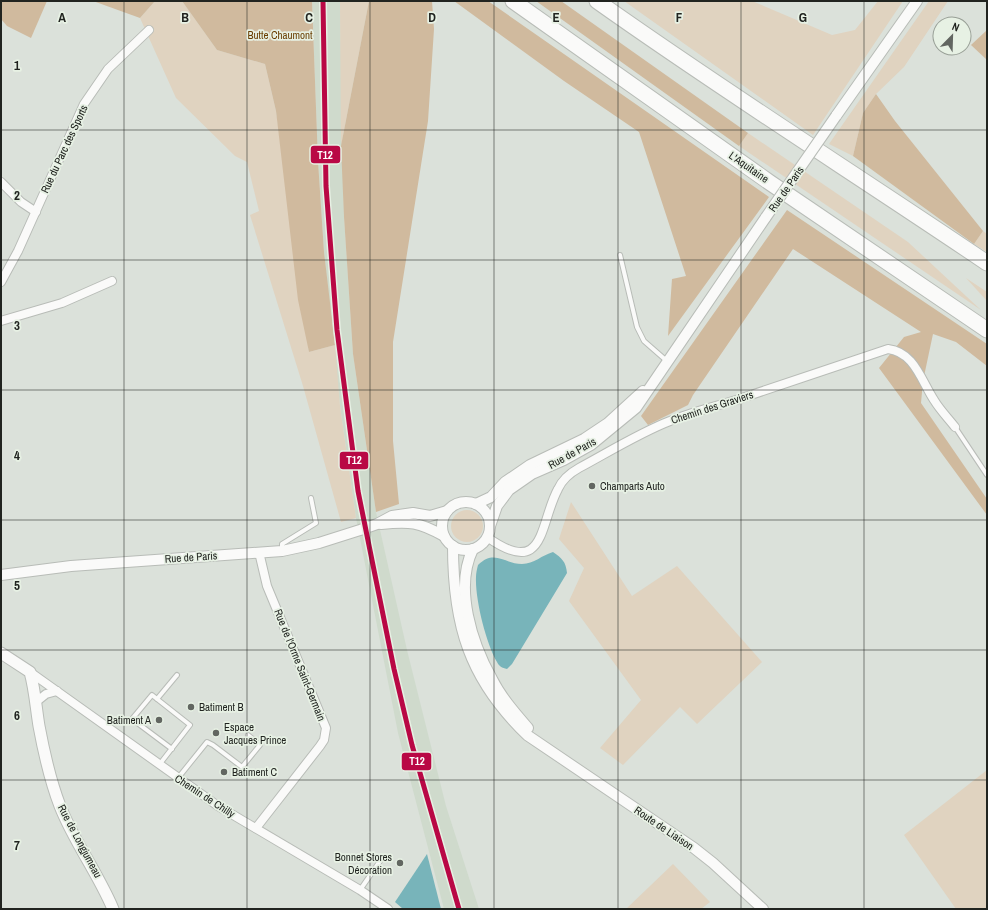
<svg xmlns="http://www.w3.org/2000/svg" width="988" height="910" viewBox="0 0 988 910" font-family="'Archivo Narrow',sans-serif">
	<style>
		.built { fill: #cfdacc }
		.green { fill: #e0d3c0 }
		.forest { fill: #d0ba9e }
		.water { fill: #78b4ba }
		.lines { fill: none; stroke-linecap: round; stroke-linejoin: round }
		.service-casing { stroke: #b8bcb7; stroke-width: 6 }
		.minor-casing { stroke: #b8bcb7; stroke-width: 10 }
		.tertiary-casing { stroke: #b8bcb7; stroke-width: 12 }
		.secondary-casing { stroke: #b8bcb7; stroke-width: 13 }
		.motorway-casing { stroke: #b8bcb7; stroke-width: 17 }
		.service { stroke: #fafaf9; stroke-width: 4 }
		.minor { stroke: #fafaf9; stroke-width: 8 }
		.tertiary { stroke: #fafaf9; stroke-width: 10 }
		.secondary { stroke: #fafaf9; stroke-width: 11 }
		.motorway { stroke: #fafaf9; stroke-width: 15 }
		.tertiary-bridge-casing { stroke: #b8bcb7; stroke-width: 12; stroke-linecap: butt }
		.tertiary-bridge { stroke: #fafaf9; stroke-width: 10 }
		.tram-1-casing { stroke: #e7f1e4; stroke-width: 8 }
		.tram-1 { stroke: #b90845; stroke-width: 5 }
		.grid { fill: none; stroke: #212420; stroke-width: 1; stroke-opacity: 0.55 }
		.poi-dot { fill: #626661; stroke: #e7f1e4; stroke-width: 1.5 }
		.labels { text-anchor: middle; stroke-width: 3.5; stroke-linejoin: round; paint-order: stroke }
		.park-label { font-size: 11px; fill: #683d00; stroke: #e7f1e4 }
		.street-label { font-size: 11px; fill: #212420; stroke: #e7f1e4 }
		.poi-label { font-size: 11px; fill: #212420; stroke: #e7f1e4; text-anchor: start }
		.grid-label { font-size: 13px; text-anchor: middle; font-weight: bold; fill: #212420; stroke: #e7f1e4; stroke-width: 3.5; stroke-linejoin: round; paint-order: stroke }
		.line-badge { stroke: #e7f1e4; stroke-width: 1.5 }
		.badge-label { font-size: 11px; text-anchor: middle; font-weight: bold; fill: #fff }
	</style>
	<rect width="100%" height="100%" fill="#dbe1da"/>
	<polygon class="built" points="312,1 340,1 344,217 353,354 376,512 407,650 446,806 479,909 444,909 398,733 356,518 340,406 324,252 318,161"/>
	<g class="green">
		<polygon points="155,1 182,1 217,50 265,64 276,111 309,352 335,345 340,406 356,518 341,522 303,386 250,215 259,211 247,162 235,156 176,98 140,18"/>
		<polygon points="340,1 369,1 341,146"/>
		<polygon points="624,1 752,1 832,35 855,30 878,1 903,1 813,135"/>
		<polygon points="929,1 948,1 904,67 876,94 863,113 853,156 829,144"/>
		<polygon points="748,133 908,242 981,310 739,146"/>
		<polygon points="983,231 987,234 987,252 974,244"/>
		<polygon points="966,278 987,292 987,301"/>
		<polygon points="571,502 632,596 677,566 762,662 697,724 680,707 623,765 600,748 641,700 569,601 584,568 559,539"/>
		<circle cx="467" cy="526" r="16"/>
		<polygon points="987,770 987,909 956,909 904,835"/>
		<polygon points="673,864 710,902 701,909 626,909"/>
	</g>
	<g class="forest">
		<polygon points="1,1 47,1 31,38 7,26 1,19"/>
		<polygon points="93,1 155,1 140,18"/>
		<polygon points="182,1 312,1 318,161 324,252 335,345 309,352 298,300 276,111 265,64 217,50"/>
		<polygon points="369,1 432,1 434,29 428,121 393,342 393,441 399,504 376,512 353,354 344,217 341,146"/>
		<polygon points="454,1 488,1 769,197 668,336 672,279 686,276 639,132 564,81"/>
		<polygon points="536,1 561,1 748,133 739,146"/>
		<polygon points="987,30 987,60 971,45"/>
		<polygon points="876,94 895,121 983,231 974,244 853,156 863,113"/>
		<polygon points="787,210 987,344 987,366 956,342 933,334 923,381 921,403 987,499 987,515 879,368 904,337 921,332 793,249 693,395 688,405 648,425 641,416"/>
	</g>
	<g class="water">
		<path d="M553,552c9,6 13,10 14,21l-55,91 -5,5c-5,-1 -8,-3 -10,-7 -11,-19 -22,-63 -21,-85 0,-4 1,-8 2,-12 17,-16 26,-1 44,-1 12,0 20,-9 31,-12z"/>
		<polygon points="427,854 441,909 403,909 395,902"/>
	</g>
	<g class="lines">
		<g class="service-casing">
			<g id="service">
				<polyline points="620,255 637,327 644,341 668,362"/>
				<polyline points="955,427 987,475"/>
				<polyline points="282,551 282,544 316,523 311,498"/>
				<polyline points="157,699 177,675"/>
				<polyline points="159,765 190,725 152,695 132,719 172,749"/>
				<polyline points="178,778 207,742 213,745 242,767 260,745 248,735"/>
				<polyline points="360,890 380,861"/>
			</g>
		</g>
		<g class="minor-casing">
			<g id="minor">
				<polyline points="1,182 21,202 36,212"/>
				<polyline points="1,282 18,251 84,104 108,69 149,30"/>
				<polyline points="1,321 62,303 112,281"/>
				<path d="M487,537c59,42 52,-13 71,-48 4,-9 12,-16 21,-21 28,-15 62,-36 91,-47 21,-9 44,-14 66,-21 51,-17 101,-34 152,-51 26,3 33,31 46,51 6,10 14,18 21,27"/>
				<polyline points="30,672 218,806 360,890 388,909"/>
				<polyline points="36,702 46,694 57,691"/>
				<polyline points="256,828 320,746 324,740 326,728 267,586 259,552"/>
			</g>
		</g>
		<g class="tertiary-casing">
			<g id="tertiary">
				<polyline points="836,116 917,1"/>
				<circle cx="466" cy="526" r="24"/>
				<polyline points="476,504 491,497 505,482 530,465 584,439 608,423 643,391"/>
				<path d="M381,524c29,-3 38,-2 63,12"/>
				<polyline points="490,526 497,506 509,490 532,474 564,460 591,445 636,408 766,217"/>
				<path d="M453,546c0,79 16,133 74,189l167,113 19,15 50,46"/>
				<path d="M473,549c-19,39 -1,94 19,130 9,18 23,34 36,49"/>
				<polyline points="1,575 71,566 282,551 319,543 360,530 377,524 392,516 413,513 430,516 447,511"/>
			</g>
		</g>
		<g class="secondary-casing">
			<path id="secondary" d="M1,653l29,19c5,18 6,36 9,54 5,27 11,54 21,80 14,36 38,67 53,103"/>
		</g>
		<g class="motorway-casing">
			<g id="motorway">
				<polyline points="513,1 769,182 987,330"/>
				<path d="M597,1c128,91 260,174 390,262"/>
			</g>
		</g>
		<use href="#service" class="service"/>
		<use href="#minor" class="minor"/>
		<use href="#tertiary" class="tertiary"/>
		<use href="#secondary" class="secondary"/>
		<use href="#motorway" class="motorway"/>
		<g class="tertiary-bridge-casing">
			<polyline id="tertiary-bridge" points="766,217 836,116"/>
		</g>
		<use href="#tertiary-bridge" class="tertiary-bridge"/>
		<g class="tram-1-casing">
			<polyline id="tram-1" points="323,1 326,186 337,330 358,491 394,669 412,745 459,909"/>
		</g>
		<use href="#tram-1" class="tram-1"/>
	</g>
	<path class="grid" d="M124,1v908M247,1v908M370,1v908M494,1v908M618,1v908M741,1v908M864,1v908M1,130h986M1,260h986M1,390h986M1,520h986M1,650h986M1,780h986"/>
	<g class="poi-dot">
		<circle cx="592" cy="486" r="4"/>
		<circle cx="191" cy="707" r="4"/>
		<circle cx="159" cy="720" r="4"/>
		<circle cx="216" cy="733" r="4"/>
		<circle cx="224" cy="772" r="4"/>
		<circle cx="400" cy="863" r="4"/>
	</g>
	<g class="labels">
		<g class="park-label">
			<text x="280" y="39">Butte Chaumont</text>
		</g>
		<g class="street-label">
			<text transform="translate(64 149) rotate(-65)" y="4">Rue du Parc des Sports</text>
			<text transform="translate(749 167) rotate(35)" y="4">L'Aquitaine</text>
			<text transform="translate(786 189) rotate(-55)" y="4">Rue de Paris</text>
			<text transform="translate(712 407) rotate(-18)" y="4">Chemin des Graviers</text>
			<text transform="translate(572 453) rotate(-29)" y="4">Rue de Paris</text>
			<text transform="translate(191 557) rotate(-4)" y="4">Rue de Paris</text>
			<text transform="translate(300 665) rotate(68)" y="4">Rue de l'Orme Saint-Germain</text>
			<text transform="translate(205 796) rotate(33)" y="4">Chemin de Chilly</text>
			<text transform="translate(664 828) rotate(34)" y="4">Route de Liaison</text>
			<text transform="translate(80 841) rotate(62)" y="4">Rue de Longjumeau</text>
		</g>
		<g class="poi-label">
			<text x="600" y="490">Champarts Auto</text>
			<text x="199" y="711">Batiment B</text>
			<text x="151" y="724" text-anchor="end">Batiment A</text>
			<text x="224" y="731">Espace<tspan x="224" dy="13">Jacques Prince</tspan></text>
			<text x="232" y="776">Batiment C</text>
			<text x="392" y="861" text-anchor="end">Bonnet Stores<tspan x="392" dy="13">Décoration</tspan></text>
		</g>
	</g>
	<g class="grid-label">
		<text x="62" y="22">A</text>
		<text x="185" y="22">B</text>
		<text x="309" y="22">C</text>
		<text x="432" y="22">D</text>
		<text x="556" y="22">E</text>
		<text x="679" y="22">F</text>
		<text x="803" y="22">G</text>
		<text x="17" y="70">1</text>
		<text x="17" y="200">2</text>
		<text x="17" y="330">3</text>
		<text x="17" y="460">4</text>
		<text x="17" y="590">5</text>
		<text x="17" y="720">6</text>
		<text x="17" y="850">7</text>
	</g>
	<g class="line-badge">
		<rect x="310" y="145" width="31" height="19" rx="4" fill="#b90845"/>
		<rect x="339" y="451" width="30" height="19" rx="4" fill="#b90845"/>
		<rect x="401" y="752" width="31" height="19" rx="4" fill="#b90845"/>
	</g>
	<g class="badge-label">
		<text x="325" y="159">T12</text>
		<text x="354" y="464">T12</text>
		<text x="417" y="765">T12</text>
	</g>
	<rect width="988" height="910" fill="none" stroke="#212420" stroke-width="4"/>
	<g transform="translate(952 36) rotate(23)"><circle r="19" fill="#e7f1e4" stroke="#989f96"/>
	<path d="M0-3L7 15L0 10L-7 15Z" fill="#626661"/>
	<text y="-6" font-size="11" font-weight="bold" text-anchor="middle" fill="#212420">N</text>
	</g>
</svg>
